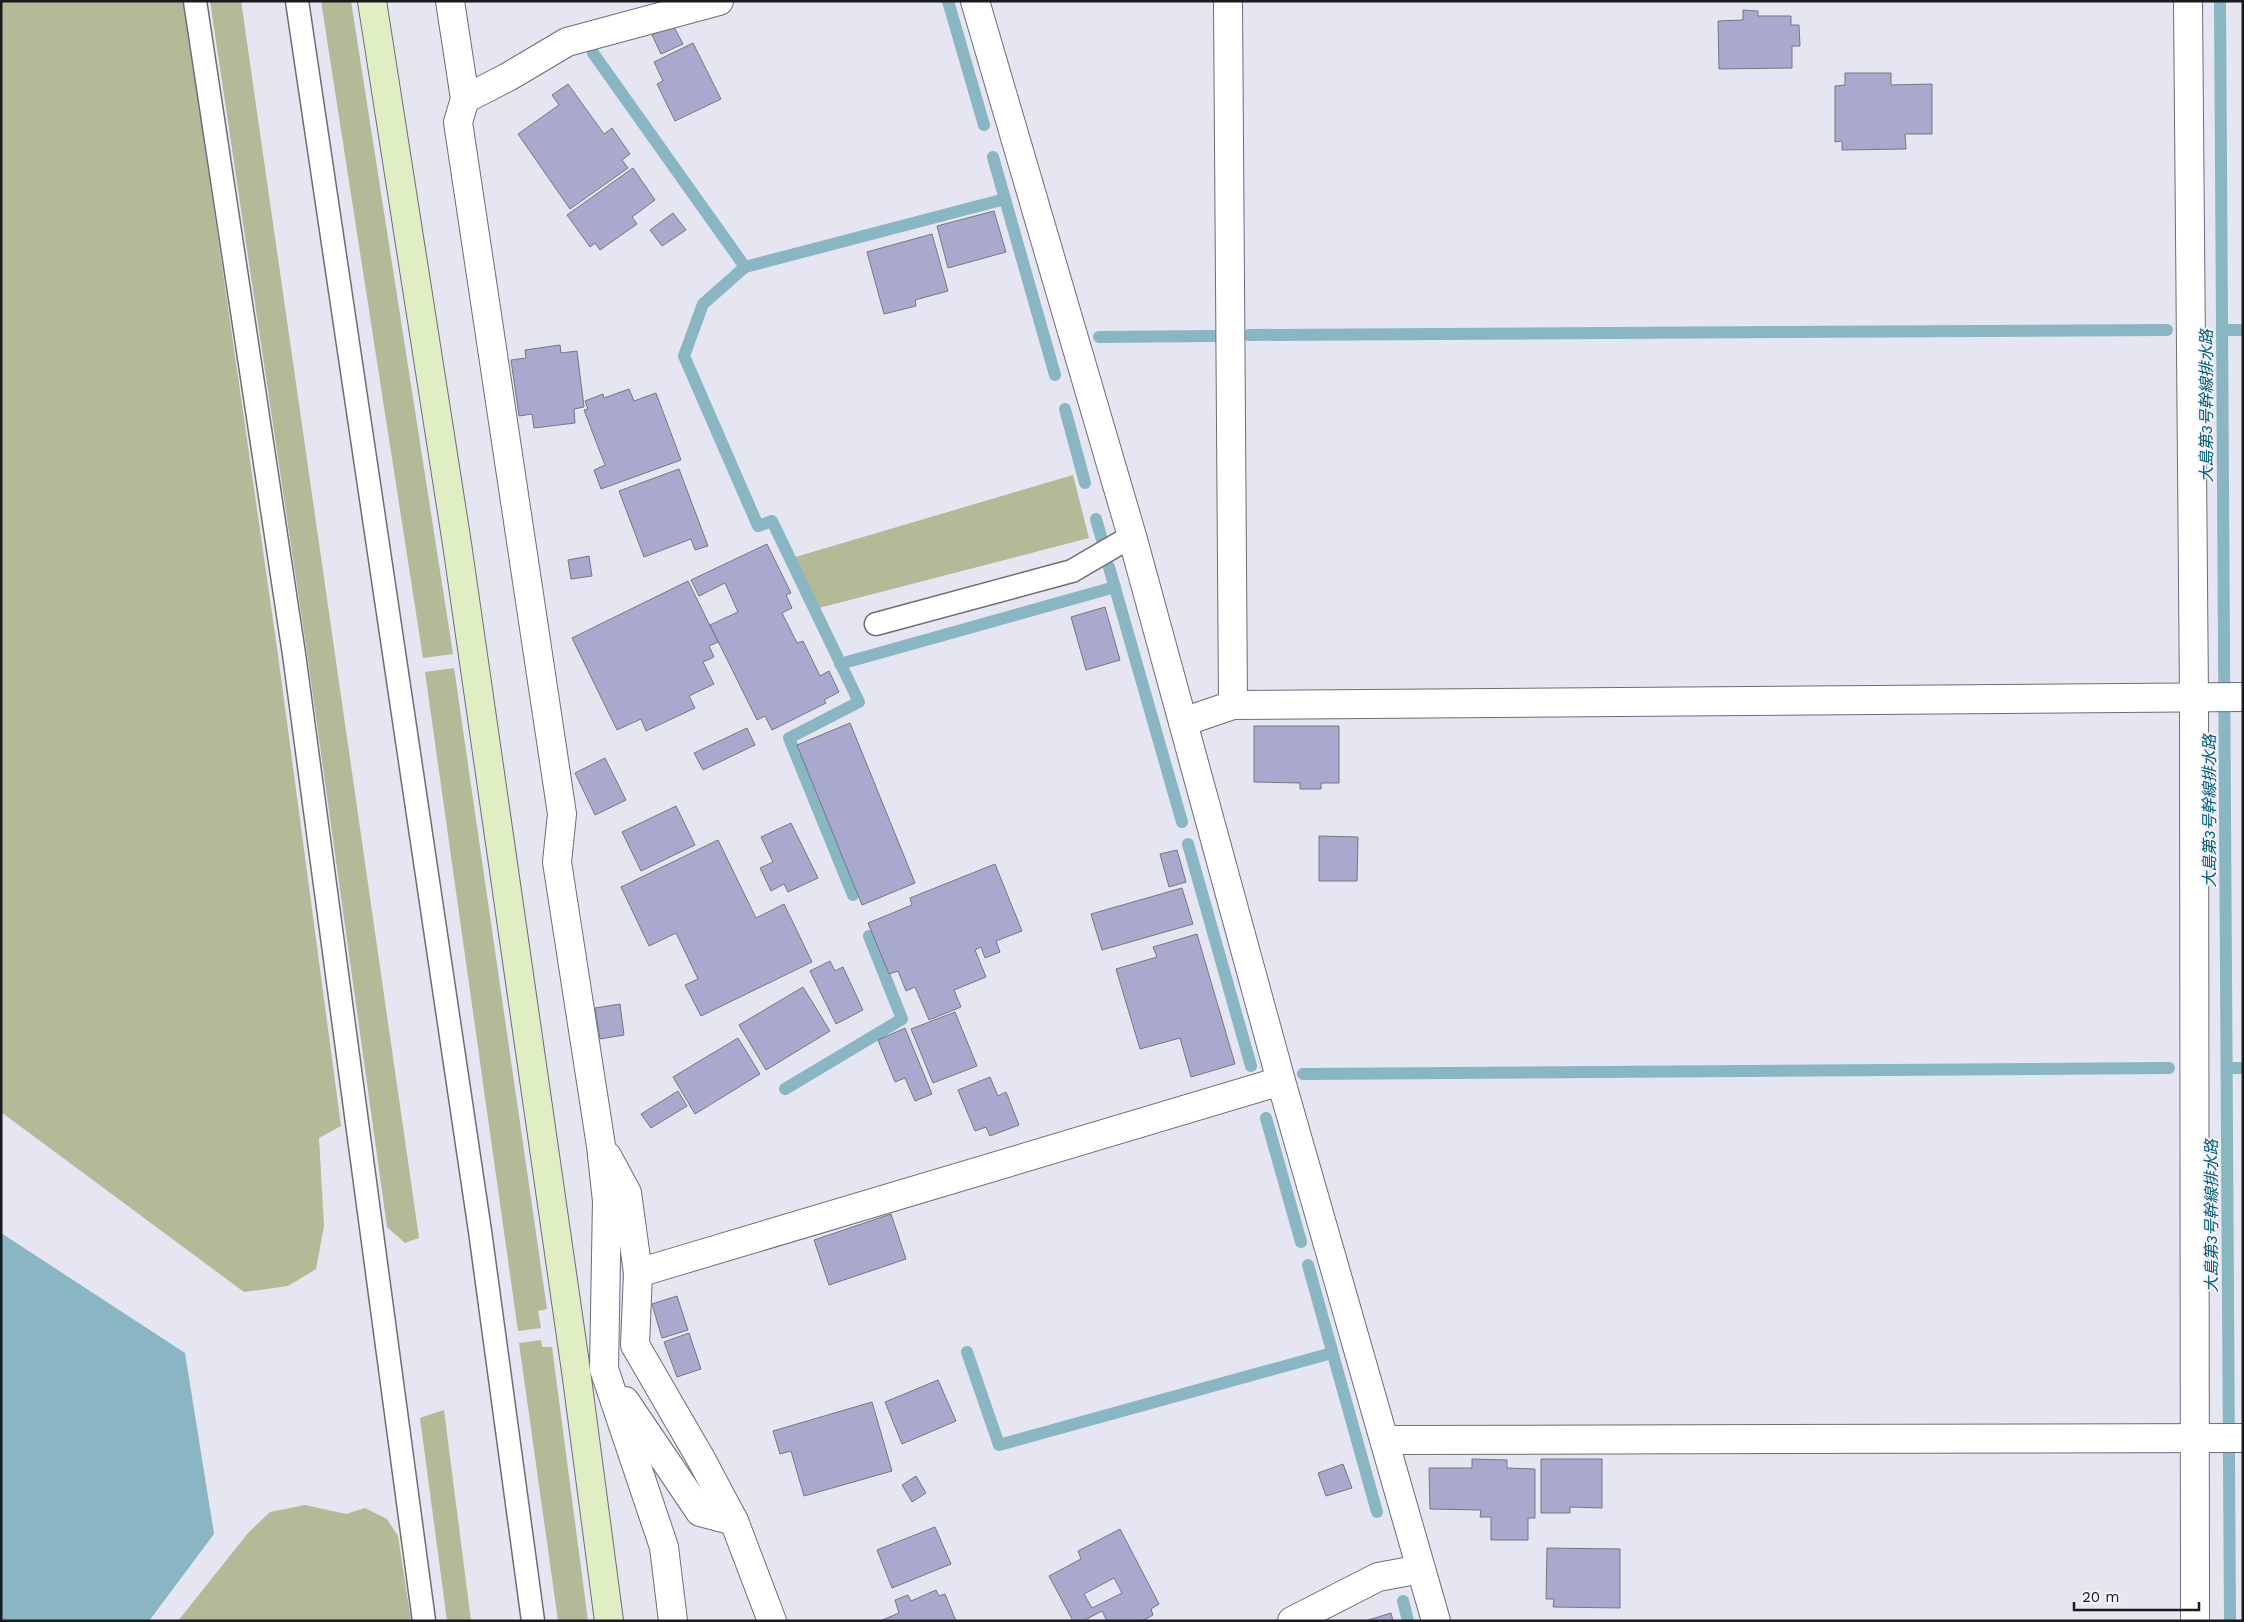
<svg xmlns="http://www.w3.org/2000/svg" width="2244" height="1622" viewBox="0 0 2244 1622" font-family="'Work Sans','Noto Sans JP',sans-serif">
	<style>
		.green { fill: #b2ba97 }
		.water { fill: #8ab5c2 }
		.lines { fill: none; stroke-linecap: round; stroke-linejoin: round }
		.stream { stroke: #8ab5c2; stroke-width: 12 }
		.building { fill: #a8a9cc; stroke: #767782; fill-rule: evenodd }
		.lane-casing { stroke: #6c6d77; stroke-width: 25 }
		.street-casing { stroke: #6c6d77; stroke-width: 30 }
		.secondary-casing { stroke: #6c6d77; stroke-width: 30 }
		.lane { stroke: #fff; stroke-width: 22 }
		.street { stroke: #fff; stroke-width: 28 }
		.secondary { stroke: #dfefc3; stroke-width: 28 }
		.labels { text-anchor: middle; stroke-width: 4; stroke-linejoin: round; paint-order: stroke }
		.water-label { font-size: 16px; font-style: italic; fill: #005c6f; stroke: #f3f3fd }
	</style>
	<rect width="100%" height="100%" fill="#e5e6f2"/>
	<g class="green">
		<polygon points="1,1 184,1 278,655 341,1126 319,1138 324,1226 316,1269 288,1286 244,1292 1,1112"/>
		<polygon points="210,1 241,1 419,1238 405,1243 387,1227 307,653"/>
		<polygon points="321,1 351,1 453,654 423,658"/>
		<polygon points="1073,475 1089,538 819,608 792,558"/>
		<polygon points="454,668 547,1309 538,1311 541,1328 518,1331 425,672"/>
		<polygon points="541,1340 542,1347 552,1347 588,1621 558,1621 519,1343"/>
		<polygon points="444,1410 471,1621 447,1621 420,1418"/>
		<polygon points="305,1505 346,1514 365,1508 387,1519 398,1536 411,1621 178,1621 248,1533 270,1512"/>
	</g>
	<polygon class="water" points="1,1233 185,1353 214,1534 149,1621 1,1621"/>
	<g class="lines">
		<g class="stream">
			<polyline points="948,1 984,125"/>
			<polyline points="2220,1 2230,1621"/>
			<polyline points="593,53 745,267 1005,199"/>
			<polyline points="993,157 1055,375"/>
			<polyline points="745,267 703,304 684,356 758,526 772,521 859,702 789,738 853,895"/>
			<polyline points="2222,330 2243,330"/>
			<polyline points="1249,335 2167,330"/>
			<polyline points="1099,337 1214,336"/>
			<polyline points="1065,409 1085,483"/>
			<polyline points="1096,519 1102,540"/>
			<polyline points="1109,567 1182,822"/>
			<polyline points="840,664 1115,587"/>
			<polyline points="1188,844 1251,1066"/>
			<polyline points="2227,1068 2243,1068"/>
			<polyline points="1303,1074 2169,1068"/>
			<polyline points="785,1089 902,1019 869,936"/>
			<polyline points="1266,1118 1301,1242"/>
			<polyline points="1308,1265 1377,1512"/>
			<polyline points="967,1352 999,1445 1332,1353"/>
			<polyline points="1403,1601 1408,1621"/>
		</g>
	</g>
	<g class="building">
		<polygon points="1743,10 1758,11 1758,16 1791,16 1791,25 1799,25 1800,46 1792,46 1792,68 1719,69 1718,21 1743,20"/>
		<polygon points="673,25 683,44 661,54 652,35"/>
		<polygon points="693,43 721,99 675,121 657,84 663,81 654,62"/>
		<polygon points="1845,73 1891,73 1891,85 1932,84 1932,134 1905,134 1906,149 1842,150 1842,141 1835,142 1835,86 1845,85"/>
		<polygon points="568,84 604,134 612,128 630,154 622,160 628,168 570,209 518,134 559,105 552,95"/>
		<polygon points="633,168 655,200 632,217 637,224 600,250 595,243 590,247 567,215"/>
		<polygon points="994,211 1006,252 948,268 937,226"/>
		<polygon points="673,213 686,230 662,246 650,230"/>
		<polygon points="932,234 948,291 915,300 916,306 884,314 867,252"/>
		<polygon points="560,345 561,353 577,351 584,407 574,409 575,423 534,428 532,414 519,416 511,360 526,358 525,350"/>
		<polygon points="629,389 634,401 656,393 681,460 601,489 594,470 605,465 584,410 588,409 585,401 603,394 604,398"/>
		<polygon points="679,469 708,546 695,550 691,539 644,557 619,491"/>
		<polygon points="767,544 791,593 786,595 792,608 782,613 797,643 803,641 820,676 829,671 839,692 824,700 826,703 772,730 765,716 757,720 710,625 738,612 725,583 699,596 691,580"/>
		<polygon points="589,556 592,576 571,579 568,560"/>
		<polygon points="688,581 718,642 709,646 714,657 703,662 714,684 689,696 695,708 646,731 641,719 617,730 572,638"/>
		<polygon points="1105,607 1120,660 1086,670 1071,617"/>
		<polygon points="850,723 915,883 862,905 797,745"/>
		<polygon points="1254,726 1339,726 1339,783 1321,783 1321,789 1300,789 1300,783 1254,782"/>
		<polygon points="747,728 755,745 703,770 694,753"/>
		<polygon points="605,758 626,800 595,815 575,773"/>
		<polygon points="676,806 695,845 641,871 622,832"/>
		<polygon points="791,823 818,878 788,892 784,884 771,891 760,868 773,862 761,837"/>
		<polygon points="1319,836 1358,837 1357,881 1319,881"/>
		<polygon points="718,840 756,918 784,904 812,962 701,1016 685,985 698,979 676,933 649,946 621,887"/>
		<polygon points="1177,850 1186,882 1169,887 1160,854"/>
		<polygon points="995,864 1022,931 996,941 1000,952 985,958 981,947 975,950 986,977 954,990 961,1007 929,1020 915,987 906,991 898,971 889,974 868,923 912,905 910,898"/>
		<polygon points="1182,888 1193,924 1102,950 1091,914"/>
		<polygon points="1197,934 1235,1064 1191,1077 1180,1038 1140,1049 1116,969 1157,957 1153,947"/>
		<polygon points="830,961 835,971 843,967 863,1010 836,1024 810,971"/>
		<polygon points="803,987 830,1031 766,1070 739,1025"/>
		<polygon points="620,1004 624,1035 600,1039 595,1008"/>
		<polygon points="955,1012 977,1066 933,1083 911,1029"/>
		<polygon points="905,1028 932,1094 915,1101 905,1078 895,1082 878,1040"/>
		<polygon points="738,1038 760,1074 695,1114 673,1077"/>
		<polygon points="990,1077 998,1096 1006,1092 1019,1125 990,1136 986,1127 975,1131 958,1090"/>
		<polygon points="678,1091 687,1106 651,1128 641,1114"/>
		<polygon points="891,1214 906,1259 829,1285 814,1240"/>
		<polygon points="677,1296 688,1330 662,1338 652,1304"/>
		<polygon points="689,1333 701,1369 677,1377 664,1342"/>
		<polygon points="938,1380 956,1421 902,1444 885,1402"/>
		<polygon points="872,1402 892,1471 804,1496 791,1451 780,1454 773,1431"/>
		<polygon points="1472,1459 1507,1460 1507,1468 1535,1469 1535,1518 1528,1518 1528,1540 1491,1540 1491,1517 1480,1517 1481,1510 1430,1509 1429,1468 1472,1468"/>
		<polygon points="1541,1459 1602,1459 1602,1508 1570,1507 1570,1513 1541,1513"/>
		<polygon points="1343,1464 1352,1488 1326,1496 1318,1473"/>
		<polygon points="916,1476 926,1493 912,1502 902,1485"/>
		<polygon points="935,1527 951,1564 892,1588 877,1550"/>
		<path d="M1120,1529l39,75 -8,5 2,6 -11,6h-35l-5,-10 -19,10h-10l-24,-45 32,-17 -3,-8zM1114,1578l8,15 -30,15 -8,-14z"/>
		<polygon points="1547,1548 1620,1549 1620,1608 1553,1607 1554,1599 1546,1599"/>
		<polygon points="936,1590 939,1596 945,1594 956,1621 880,1621 899,1613 895,1600 908,1595 911,1601"/>
		<polygon points="1391,1613 1393,1621 1365,1621"/>
	</g>
	<g class="lines">
		<g class="lane-casing">
			<g id="lane">
				<polyline points="195,1 294,654 424,1621"/>
				<polyline points="297,1 480,1231 533,1621"/>
				<polyline points="876,624 1072,571 1132,536"/>
			</g>
		</g>
		<g class="street-casing">
			<g id="street">
				<polyline points="450,1 465,99 458,122 562,814 557,862 601,1146 607,1201 604,1369 664,1547 673,1621"/>
				<polyline points="975,1 1132,536 1281,1081 1436,1621"/>
				<polyline points="1228,1 1233,705"/>
				<polyline points="2188,1 2194,698 2195,1621"/>
				<polyline points="465,99 508,77 567,42 719,1"/>
				<polyline points="1183,722 1233,705 2243,697"/>
				<polyline points="607,1156 627,1193 638,1273"/>
				<polyline points="625,1401 700,1512 734,1521"/>
				<polyline points="1385,1440 2243,1438"/>
				<polyline points="772,1621 734,1521 701,1459 635,1345 638,1273 1281,1081"/>
				<polyline points="1292,1621 1378,1577 1421,1569"/>
			</g>
		</g>
		<g class="secondary-casing">
			<polyline id="secondary" points="372,1 457,544 576,1371 609,1621"/>
		</g>
		<use href="#lane" class="lane"/>
		<use href="#street" class="street"/>
		<use href="#secondary" class="secondary"/>
	</g>
	<g class="labels">
		<g class="water-label">
			<text transform="translate(2206 406) rotate(-90)" y="6">大島第3号幹線排水路</text>
			<text transform="translate(2209 811) rotate(-90)" y="6">大島第3号幹線排水路</text>
			<text transform="translate(2211 1216) rotate(-90)" y="6">大島第3号幹線排水路</text>
		</g>
	</g>
	<rect width="2244" height="1622" fill="none" stroke="#191a1e" stroke-width="5"/>
	<path d="M2074 1602v8h125v-8" fill="none" stroke="#191a1e" stroke-width="2.5"/>
	<text x="2082" y="1602" font-size="15" fill="#191a1e" stroke="#f3f3fd" stroke-width="4" paint-order="stroke">20 m</text>
</svg>
